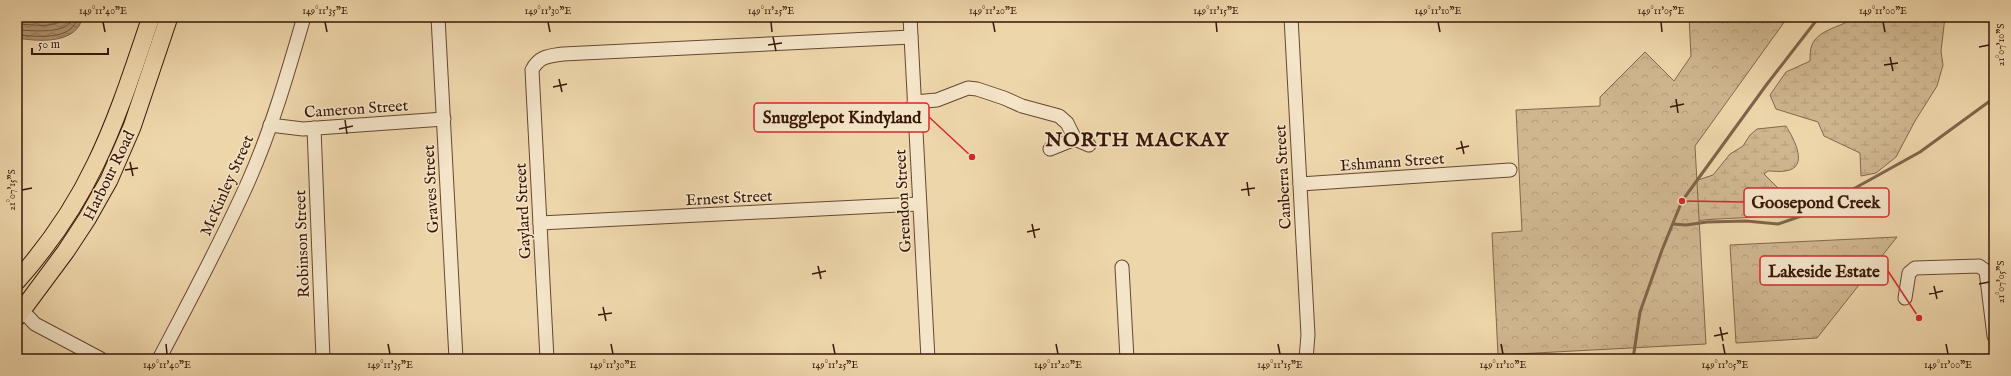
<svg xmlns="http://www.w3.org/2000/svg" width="2011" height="376" viewBox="0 0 2011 376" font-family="'IM FELL English',serif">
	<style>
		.wetland { fill: url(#wetland-marsh); stroke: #84664b }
		.park { fill: url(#park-crowns); stroke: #84664b }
		.water { fill: url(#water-waves); stroke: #806348 }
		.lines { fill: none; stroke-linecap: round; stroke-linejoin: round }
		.shore { stroke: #74563d; stroke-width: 1 }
		.stream { stroke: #806348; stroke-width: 3 }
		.minor-casing { stroke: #664730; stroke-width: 15 }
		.major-casing { stroke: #391707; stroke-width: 19 }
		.minor { stroke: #f4e4c8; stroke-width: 13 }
		.major { stroke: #eed6ab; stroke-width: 17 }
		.ticks { fill: none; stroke: #391707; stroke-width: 1.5 }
		.labels { text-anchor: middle; stroke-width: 3; stroke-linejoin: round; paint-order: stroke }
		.street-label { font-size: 16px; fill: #391707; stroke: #f4e4c8 }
		.district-label { font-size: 20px; font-weight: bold; letter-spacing: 1px; fill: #391707; stroke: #f4e4c8 }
		.leader { fill: none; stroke: #d62828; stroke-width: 1.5 }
		.callout-dot { fill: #d62828; stroke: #f4e4c8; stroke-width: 1.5 }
		.callout { fill: #f4e4c8; stroke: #d62828; stroke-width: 1.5 }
		.callout-label { font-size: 17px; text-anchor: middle; font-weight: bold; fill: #391707 }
		.neatline { fill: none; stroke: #391707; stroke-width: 1.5 }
		.ticks-label { font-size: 10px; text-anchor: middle; fill: #391707 }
	</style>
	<defs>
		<pattern id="wetland-marsh" width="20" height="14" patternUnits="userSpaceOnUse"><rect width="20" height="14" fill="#cfb68f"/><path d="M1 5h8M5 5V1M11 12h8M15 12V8" fill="none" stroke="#b29c7a"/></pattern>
		<pattern id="park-crowns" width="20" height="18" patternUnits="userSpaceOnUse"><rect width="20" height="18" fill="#cfb68f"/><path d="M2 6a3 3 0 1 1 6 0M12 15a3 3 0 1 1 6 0" fill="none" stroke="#b29c7a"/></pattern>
		<pattern id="water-waves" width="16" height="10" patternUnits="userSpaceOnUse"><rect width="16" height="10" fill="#b09573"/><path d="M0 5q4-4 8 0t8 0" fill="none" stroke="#90795c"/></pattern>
	</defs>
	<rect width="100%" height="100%" fill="#eed6ab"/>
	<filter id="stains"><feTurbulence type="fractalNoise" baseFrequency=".005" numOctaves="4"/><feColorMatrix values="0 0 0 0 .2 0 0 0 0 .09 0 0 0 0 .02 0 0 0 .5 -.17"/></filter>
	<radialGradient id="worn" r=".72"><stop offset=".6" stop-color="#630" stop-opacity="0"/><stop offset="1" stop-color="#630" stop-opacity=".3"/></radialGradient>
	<g class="wetland">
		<path d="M1855,17h90l-4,34 2,14 -6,21 -22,35 -19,36 -20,16 -15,3 -1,-23 -36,-17 -6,-14 -42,-13 -6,-14 16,-23 24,-11c0,-5 0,-12 2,-16 6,-16 31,-18 43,-28z"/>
		<path d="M1786,126c8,13 24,42 -1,45 -6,1 -11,0 -17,0l-4,3 18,18 6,11 -2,8c-26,9 -63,6 -91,10l-3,-39 21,-7 17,-21 13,-8 7,-11 7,-6z"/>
	</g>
	<g class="park">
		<polygon points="1689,17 1851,17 1785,21 1695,146 1706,344 1498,355 1492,233 1522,231 1516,110 1600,106 1600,97 1645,52 1674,81 1691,56"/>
		<polygon points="1897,237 1817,338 1736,343 1730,245"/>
	</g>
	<path class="water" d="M17,17h65c-1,3 -1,6 -3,9 -12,18 -43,15 -62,12z"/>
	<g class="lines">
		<g class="shore">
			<path d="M17,24c15,0 38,6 50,-7"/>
			<path d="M17,30c14,0 52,6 56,-13"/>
			<path d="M17,35c19,1 55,7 61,-18"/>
		</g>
		<g class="stream">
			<polyline points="1673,224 1686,225 1707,222 1746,221 1778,224 1810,213 1920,152 1994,98"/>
			<polyline points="1633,359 1640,312 1662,250 1682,201 1767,84 1819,17"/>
		</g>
		<g class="minor-casing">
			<g id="minor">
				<polyline points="438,17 456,359"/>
				<polyline points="910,17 928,359"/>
				<polyline points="1291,17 1308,335 1306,359"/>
				<polyline points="914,102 937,100 968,88 977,89 1004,98 1022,106 1059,116 1067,123 1075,139 1050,149"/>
				<polyline points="270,125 303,129 444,119"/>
				<polyline points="314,128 323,359"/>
				<polyline points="1075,139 1089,145"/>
				<polyline points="1300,184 1510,170"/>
				<polyline points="540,223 919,204"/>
				<polyline points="1122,267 1127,359"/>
				<polyline points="1905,298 1909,273 1915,268 1979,266 1986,271 1994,336"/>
				<polyline points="17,305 35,324 101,359"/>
				<path d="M159,359c31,-59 63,-118 90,-179 23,-52 39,-108 55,-163"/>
				<path d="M547,359l-15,-289c7,-14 17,-14 31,-16l348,-17"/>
			</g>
		</g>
		<g class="major-casing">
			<g id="major">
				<path d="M17,281c30,-34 58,-74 78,-116 23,-47 39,-98 56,-148"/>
				<polyline points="17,317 66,251 87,219 109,180 132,127 169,17"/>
			</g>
		</g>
		<use href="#minor" class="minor"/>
		<use href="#major" class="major"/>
	</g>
	<path class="ticks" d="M103,22l2,10M325,22l2,10M548,22l2,10M771,22l1,10M993,22l2,10M1216,22l1,10M1438,22l2,10M1661,22l1,10M1883,22l2,10M773,37l3,14M768,45l14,-2M1979,47l10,-2M1890,57l3,14M1884,65l14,-2M559,79l3,13M553,87l14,-3M1676,99l2,14M1670,107l14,-3M345,120l2,14M339,129l14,-3M1461,141l3,13M1456,149l13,-3M130,162l3,14M125,170l13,-2M1247,182l2,14M22,190l10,-2M1241,190l14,-2M1032,224l3,14M1027,232l13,-3M818,266l3,13M812,274l14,-3M1979,284l10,-2M1934,286l3,13M1929,294l14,-3M603,307l3,14M598,315l14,-2M1720,327l3,14M1714,336l14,-3M166,344l1,10M388,344l2,10M611,344l2,10M833,344l2,10M1056,344l2,10M1278,344l2,10M1501,344l2,10M1723,344l2,10M1946,344l2,10"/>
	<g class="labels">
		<g class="street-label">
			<text transform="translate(356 108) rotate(-4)" y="6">Cameron Street</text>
			<text transform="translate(1392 161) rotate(-4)" y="6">Eshmann Street</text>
			<text transform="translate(108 175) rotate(-64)" y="6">Harbour Road</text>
			<text transform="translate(1282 177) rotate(-93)" y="6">Canberra Street</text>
			<text transform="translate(226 185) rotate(-66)" y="6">McKinley Street</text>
			<text transform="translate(430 189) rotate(-93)" y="6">Graves Street</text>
			<text transform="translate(729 197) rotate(-3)" y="6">Ernest Street</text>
			<text transform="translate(902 201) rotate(-93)" y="6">Grendon Street</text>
			<text transform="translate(522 211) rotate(-93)" y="6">Gaylard Street</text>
			<text transform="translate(301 244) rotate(-92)" y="6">Robinson Street</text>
		</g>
		<g class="district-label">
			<text x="1137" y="146">NORTH MACKAY</text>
		</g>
	</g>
	<path class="leader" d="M972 157L929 117M1682 201L1744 202M1919 318L1888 271"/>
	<g class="callout-dot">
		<circle cx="972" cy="157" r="4"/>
		<circle cx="1682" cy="201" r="4"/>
		<circle cx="1919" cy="318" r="4"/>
	</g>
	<g class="callout">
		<rect x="754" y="103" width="175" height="29" rx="4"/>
		<rect x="1744" y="188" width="145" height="29" rx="4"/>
		<rect x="1760" y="256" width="128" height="29" rx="4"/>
	</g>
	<g class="callout-label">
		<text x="842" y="123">Snugglepot Kindyland</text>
		<text x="1816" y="208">Goosepond Creek</text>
		<text x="1824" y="277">Lakeside Estate</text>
	</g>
	<rect width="2011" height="376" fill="none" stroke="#eed6ab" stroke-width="44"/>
	<path d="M32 48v6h76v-6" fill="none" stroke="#391707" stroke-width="2"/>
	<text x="38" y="48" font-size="12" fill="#391707" stroke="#f4e4c8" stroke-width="3" paint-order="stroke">50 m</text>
	<rect x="22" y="22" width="1967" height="332" class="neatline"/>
	<g class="ticks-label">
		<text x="103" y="14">149°11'40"E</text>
		<text x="325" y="14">149°11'35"E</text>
		<text x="548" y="14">149°11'30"E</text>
		<text x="771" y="14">149°11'25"E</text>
		<text x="993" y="14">149°11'20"E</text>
		<text x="1216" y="14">149°11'15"E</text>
		<text x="1438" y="14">149°11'10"E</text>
		<text x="1661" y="14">149°11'05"E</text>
		<text x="1883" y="14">149°11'00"E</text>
		<text transform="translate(2000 45) rotate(-90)" y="4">21°07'10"S</text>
		<text transform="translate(11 190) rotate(-90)" y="4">21°07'15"S</text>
		<text transform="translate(2000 282) rotate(-90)" y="4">21°07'05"S</text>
		<text x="167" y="368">149°11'40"E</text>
		<text x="390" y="368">149°11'35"E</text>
		<text x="613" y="368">149°11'30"E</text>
		<text x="835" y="368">149°11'25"E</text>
		<text x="1058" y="368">149°11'20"E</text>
		<text x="1280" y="368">149°11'15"E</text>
		<text x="1503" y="368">149°11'10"E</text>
		<text x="1725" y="368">149°11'05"E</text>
		<text x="1948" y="368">149°11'00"E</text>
	</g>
	<rect width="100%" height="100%" filter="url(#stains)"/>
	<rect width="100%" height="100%" fill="url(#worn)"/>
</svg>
